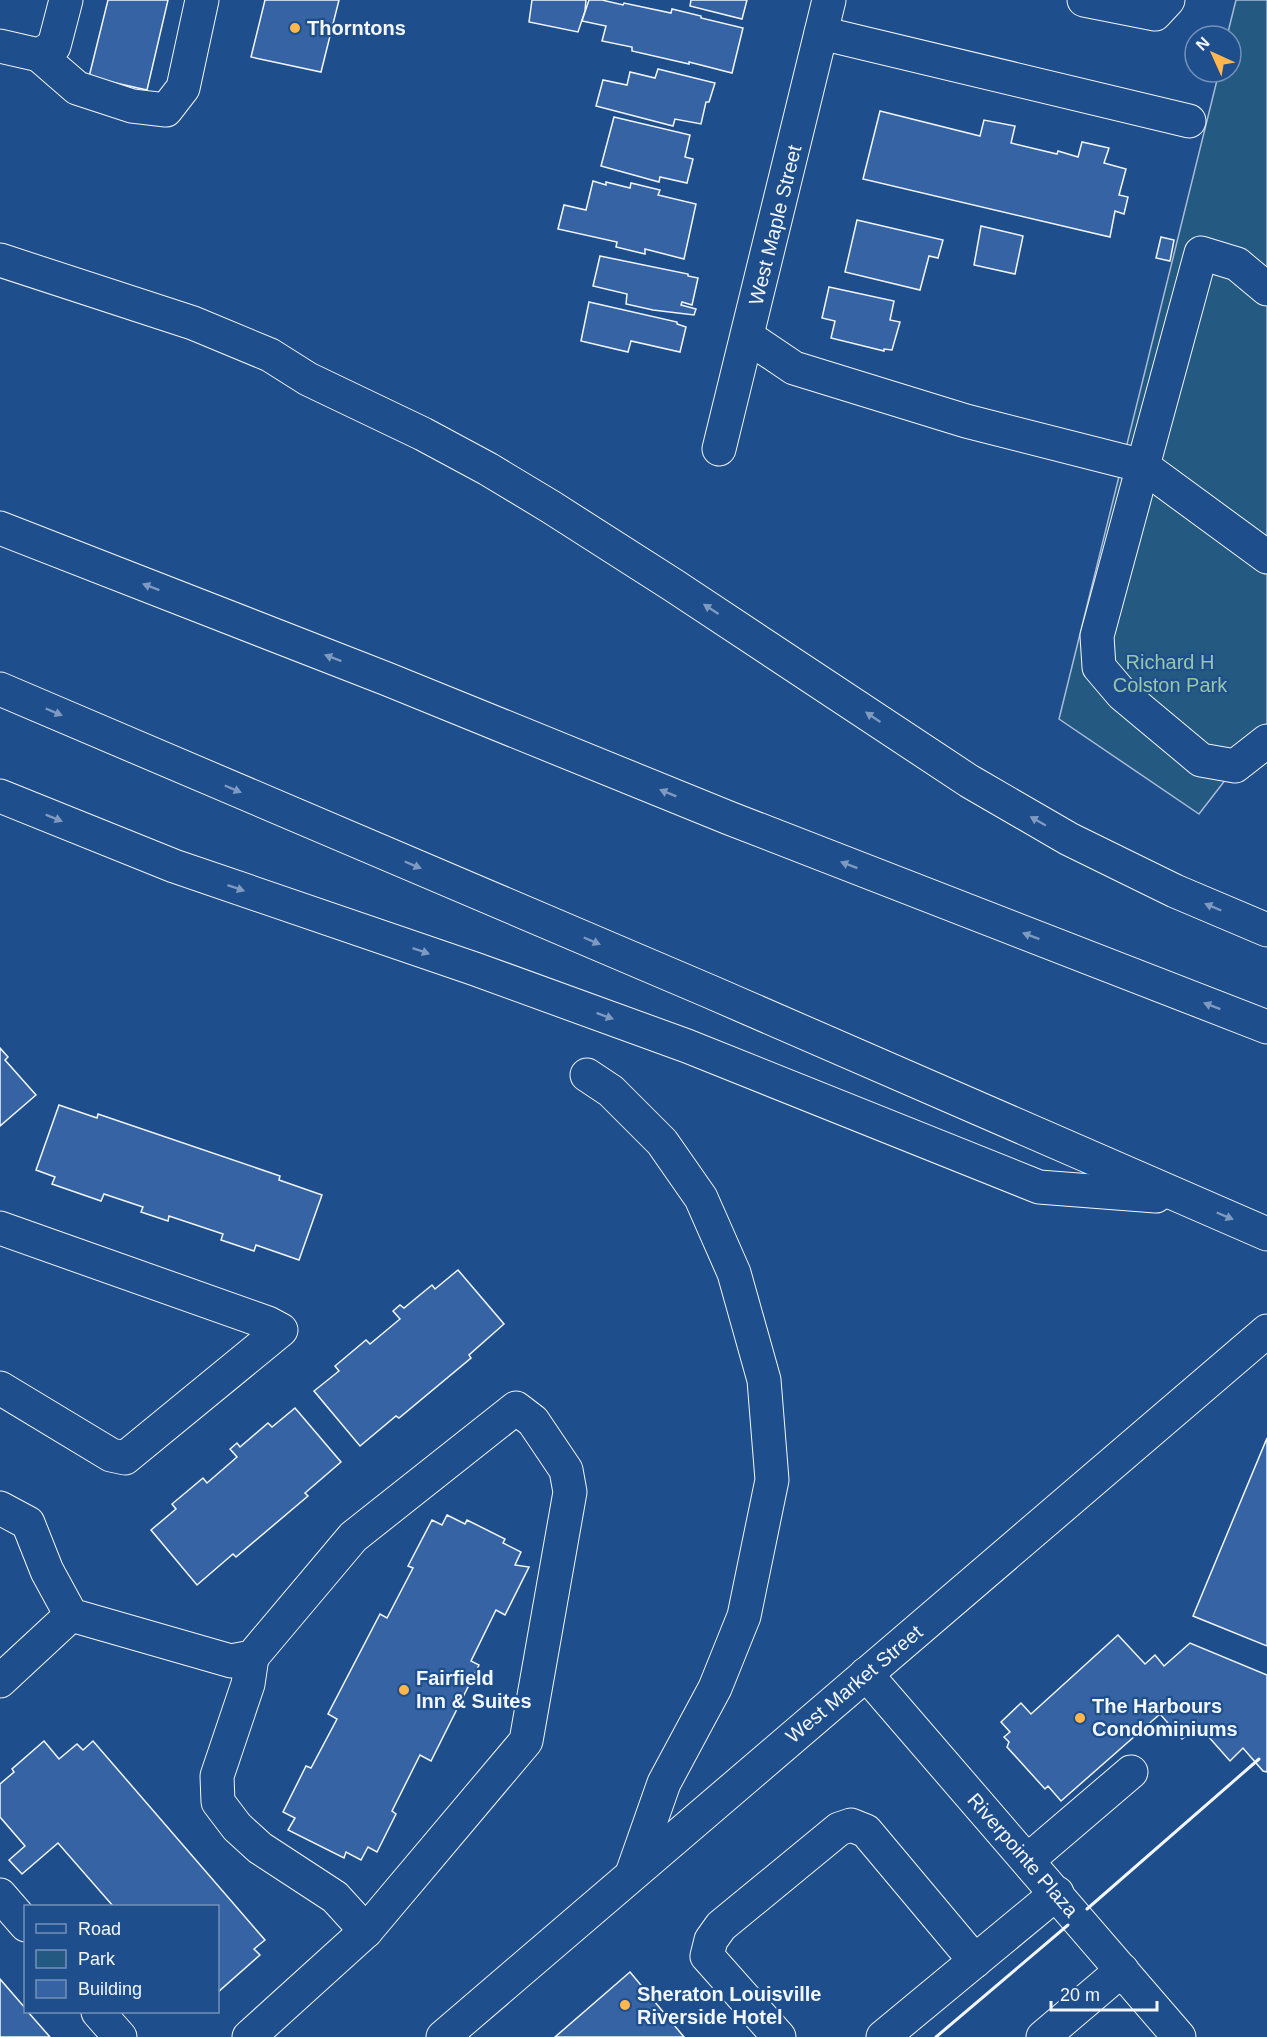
<svg xmlns="http://www.w3.org/2000/svg" width="1267" height="2037" viewBox="0 0 1267 2037" font-family="Helvetica,sans-serif">
	<style>
		.green { fill: #245a82; stroke: #a8bbd7; stroke-width: 1.5 }
		.building { fill: #3563a3; stroke: #f2f6ff; stroke-width: 1.5 }
		.lines { fill: none; stroke-linecap: round; stroke-linejoin: round }
		.minor-casing { stroke: #f2f6ff; stroke-width: 35 }
		.highway-casing { stroke: #f2f6ff; stroke-width: 35 }
		.minor { stroke: #1f4e8c; stroke-width: 33 }
		.highway { stroke: #1f4e8c; stroke-width: 33 }
		.wall { stroke: #f2f6ff; stroke-width: 3 }
		.oneway { fill: #7e9ac0 }
		.poi-dot { fill: #ffb74d; stroke: #1f4e8c; stroke-width: 2 }
		.labels { text-anchor: middle; stroke-width: 4.5; stroke-linejoin: round; paint-order: stroke }
		.poi-label { font-size: 20px; font-weight: bold; fill: #f2f6ff; stroke: #1f4e8c; text-anchor: start }
		.street-label { font-size: 20px; fill: #f2f6ff; stroke: #1f4e8c }
		.park-label { font-size: 20px; fill: #97c8a6; stroke: #1f4e8c }
	</style>
	<rect width="100%" height="100%" fill="#1f4e8c"/>
	<polygon class="green" points="1236,0 1267,0 1267,726 1199,814 1059,719 1219,72 1231,72 1231,36 1227,36"/>
	<g class="building">
		<polygon points="108,0 168,0 147,90 89,77"/>
		<polygon points="265,0 339,0 321,72 251,57"/>
		<polygon points="532,0 586,0 585,11 578,32 529,22"/>
		<polygon points="589,0 602,0 623,5 624,3 671,13 672,9 701,16 701,18 743,28 732,73 689,62 689,64 632,51 632,47 602,41 606,26 582,21"/>
		<polygon points="691,0 747,0 742,19 690,6"/>
		<polygon points="658,69 715,83 709,102 706,102 701,124 675,119 673,126 596,106 603,80 627,85 630,72 655,78"/>
		<polygon points="880,111 980,136 984,120 1015,126 1011,143 1057,154 1058,151 1078,157 1082,142 1109,148 1104,163 1126,169 1119,195 1128,197 1124,214 1115,211 1110,237 863,179"/>
		<polygon points="614,117 690,135 685,157 693,159 687,183 660,177 659,182 601,166"/>
		<polygon points="593,181 606,185 606,182 630,188 631,183 660,190 658,195 696,204 684,259 645,249 645,254 616,247 617,242 558,229 564,205 586,210"/>
		<polygon points="857,220 943,240 938,258 929,256 920,290 845,272"/>
		<polygon points="981,226 1023,236 1015,274 974,265"/>
		<polygon points="1161,237 1174,240 1170,261 1156,258"/>
		<polygon points="600,256 688,274 688,276 698,278 692,305 682,302 681,305 696,309 694,315 653,310 626,304 627,294 593,286"/>
		<polygon points="829,287 894,301 890,320 900,322 892,350 884,349 884,351 831,338 835,321 822,318"/>
		<polygon points="589,302 677,322 677,324 686,327 680,352 631,341 628,352 581,341"/>
		<polygon points="0,1048 8,1057 5,1060 36,1095 0,1126"/>
		<polygon points="59,1105 97,1118 98,1114 280,1176 279,1180 322,1195 299,1260 256,1245 254,1251 221,1240 223,1234 169,1216 168,1221 141,1212 143,1207 104,1194 101,1201 52,1184 55,1177 36,1170"/>
		<polygon points="458,1270 504,1324 469,1355 471,1358 399,1418 396,1416 360,1446 314,1391 339,1371 335,1366 366,1340 370,1344 400,1319 393,1311 400,1305 404,1308 432,1285 435,1289"/>
		<polygon points="295,1408 341,1462 305,1493 308,1496 236,1557 233,1554 197,1585 151,1530 176,1509 172,1504 203,1478 207,1483 237,1457 230,1449 237,1443 240,1447 268,1423 272,1427"/>
		<polygon points="1267,1438 1267,1646 1193,1616"/>
		<polygon points="447,1515 465,1524 467,1520 505,1539 503,1543 521,1552 515,1565 529,1567 505,1615 496,1610 471,1661 479,1665 431,1761 420,1755 392,1811 396,1814 377,1852 368,1847 361,1860 346,1852 344,1858 288,1830 295,1818 283,1812 306,1766 311,1768 337,1719 328,1714 380,1614 387,1618 413,1568 408,1566 432,1520 442,1525"/>
		<polygon points="1118,1635 1145,1664 1155,1655 1164,1666 1190,1643 1267,1675 1267,1772 1263,1771 1243,1748 1230,1761 1199,1726 1182,1739 1160,1714 1061,1801 1048,1786 1045,1789 1007,1747 1009,1742 1004,1737 1010,1732 1001,1722 1021,1703 1031,1714"/>
		<polygon points="44,1741 59,1759 77,1744 83,1750 93,1741 265,1940 254,1949 260,1955 218,1992 218,1906 113,1906 58,1843 22,1874 9,1860 25,1846 0,1817 0,1784 14,1772 12,1769"/>
		<polygon points="630,1972 684,2037 555,2037"/>
		<polygon points="0,1979 26,2009 26,2012 28,2012 50,2037 0,2037"/>
	</g>
	<g class="lines">
		<g class="minor-casing">
			<g id="minor">
				<polyline points="1084,0 1155,14 1168,0"/>
				<polyline points="821,33 1189,121"/>
				<polyline points="0,46 39,55 54,46 66,0"/>
				<polyline points="39,55 77,88 132,106 166,110 183,88 202,0"/>
				<polyline points="1267,289 1237,264 1201,253 1143,466 1267,557"/>
				<polyline points="748,337 794,368 966,421 1143,466 1097,636 1099,667 1122,694 1201,760 1235,766 1267,741"/>
				<polyline points="719,449 829,0"/>
				<polyline points="587,1075 611,1091 662,1142 701,1198 734,1273 764,1380 772,1480 744,1616 715,1688 664,1783 633,1871"/>
				<polyline points="0,1228 268,1323 281,1330 125,1458 111,1455 0,1388"/>
				<polyline points="0,1508 28,1523 47,1571 71,1615 231,1661 252,1657 353,1537 516,1408 533,1421 566,1470 570,1492 526,1741 366,1931 249,2037"/>
				<polyline points="252,1657 248,1684 217,1776 218,1802 237,1827 260,1848 335,1897 366,1931"/>
				<polyline points="866,1674 1179,2037"/>
				<polyline points="0,1681 71,1615"/>
				<polyline points="1028,1860 1131,1772"/>
				<polyline points="0,1895 26,1925"/>
				<polyline points="98,2012 120,2037"/>
				<polyline points="443,2037 1267,1331"/>
				<polyline points="779,2037 707,1956 711,1940 721,1926 839,1829 851,1825 866,1831 975,1961"/>
				<polyline points="883,2037 1057,1893"/>
				<polyline points="1043,2037 1122,1970"/>
			</g>
		</g>
		<g class="highway-casing">
			<g id="highway">
				<polyline points="0,260 193,323 270,355 308,379 423,434 488,469 551,507 673,585 969,781 1069,839 1175,891 1267,930"/>
				<polyline points="0,528 387,679 729,818 1267,1027"/>
				<polyline points="0,689 711,992 1267,1234"/>
				<polyline points="0,796 174,866 475,969 687,1046 1039,1187 1156,1196"/>
			</g>
		</g>
		<use href="#minor" class="minor"/>
		<use href="#highway" class="highway"/>
		<g class="wall">
			<polyline points="1087,1909 1259,1759"/>
			<polyline points="936,2037 1068,1925"/>
		</g>
	</g>
	<defs><path id="oneway-solid" d="M-6-.8H1V-3.2L6.5 0L1 3.2V.8H-6Z" transform="scale(1.5)"/></defs>
	<g class="oneway">
		<use href="#oneway-solid" transform="translate(151 587) rotate(-159)"/>
		<use href="#oneway-solid" transform="translate(711 609) rotate(-147)"/>
		<use href="#oneway-solid" transform="translate(333 658) rotate(-159)"/>
		<use href="#oneway-solid" transform="translate(54 712) rotate(23)"/>
		<use href="#oneway-solid" transform="translate(873 717) rotate(-146)"/>
		<use href="#oneway-solid" transform="translate(233 789) rotate(23)"/>
		<use href="#oneway-solid" transform="translate(668 793) rotate(-158)"/>
		<use href="#oneway-solid" transform="translate(54 818) rotate(22)"/>
		<use href="#oneway-solid" transform="translate(1038 821) rotate(-150)"/>
		<use href="#oneway-solid" transform="translate(413 865) rotate(23)"/>
		<use href="#oneway-solid" transform="translate(849 865) rotate(-159)"/>
		<use href="#oneway-solid" transform="translate(236 888) rotate(19)"/>
		<use href="#oneway-solid" transform="translate(1213 907) rotate(-157)"/>
		<use href="#oneway-solid" transform="translate(1031 936) rotate(-159)"/>
		<use href="#oneway-solid" transform="translate(592 941) rotate(23)"/>
		<use href="#oneway-solid" transform="translate(421 951) rotate(19)"/>
		<use href="#oneway-solid" transform="translate(1212 1006) rotate(-159)"/>
		<use href="#oneway-solid" transform="translate(605 1016) rotate(20)"/>
		<use href="#oneway-solid" transform="translate(1225 1216) rotate(23)"/>
	</g>
	<g class="poi-dot">
		<circle cx="295" cy="28" r="6"/>
		<circle cx="404" cy="1690" r="6"/>
		<circle cx="1080" cy="1718" r="6"/>
		<circle cx="625" cy="2005" r="6"/>
	</g>
	<g class="labels">
		<g class="poi-label">
			<text x="307" y="35">Thorntons</text>
			<text x="416" y="1685">Fairfield<tspan x="416" dy="23">Inn &amp; Suites</tspan></text>
			<text x="1092" y="1713">The Harbours<tspan x="1092" dy="23">Condominiums</tspan></text>
			<text x="637" y="2001">Sheraton Louisville<tspan x="637" dy="23">Riverside Hotel</tspan></text>
		</g>
		<g class="street-label">
			<text transform="translate(775 225) rotate(-76)" y="7">West Maple Street</text>
			<text transform="translate(854 1684) rotate(-40)" y="7">West Market Street</text>
			<text transform="translate(1023 1855) rotate(49)" y="7">Riverpointe Plaza</text>
		</g>
		<g class="park-label">
			<text x="1170" y="669">Richard H<tspan x="1170" dy="23">Colston Park</tspan></text>
		</g>
	</g>
	<rect x="24" y="1905" width="195" height="108" fill="#1f4e8c" stroke="#7391ba" stroke-width="1.5"/>
	<rect x="36" y="1924" width="30" height="9" fill="#1f4e8c" stroke="#7391ba" stroke-width="1.5"/>
	<text x="78" y="1935" font-size="18" fill="#f2f6ff">Road</text>
	<rect x="36" y="1950" width="30" height="18" fill="#245a82" stroke="#7391ba" stroke-width="1.5"/>
	<text x="78" y="1965" font-size="18" fill="#f2f6ff">Park</text>
	<rect x="36" y="1980" width="30" height="18" fill="#3563a3" stroke="#7391ba" stroke-width="1.5"/>
	<text x="78" y="1995" font-size="18" fill="#f2f6ff">Building</text>
	<g transform="translate(1213 54) rotate(315)"><circle r="28" fill="#1f4e8c" stroke="#7391ba" stroke-width="1.5"/>
	<path d="M0-4.5L10 22L0 15L-10 22Z" fill="#ffb74d"/>
	<text y="-9" font-size="16" font-weight="bold" text-anchor="middle" fill="#f2f6ff">N</text>
	</g>
	<path d="M1051 2001v9h106v-9" fill="none" stroke="#f2f6ff" stroke-width="3"/>
	<text x="1060" y="2001" font-size="18" fill="#f2f6ff" stroke="#1f4e8c" stroke-width="4.5" paint-order="stroke">20 m</text>
</svg>
